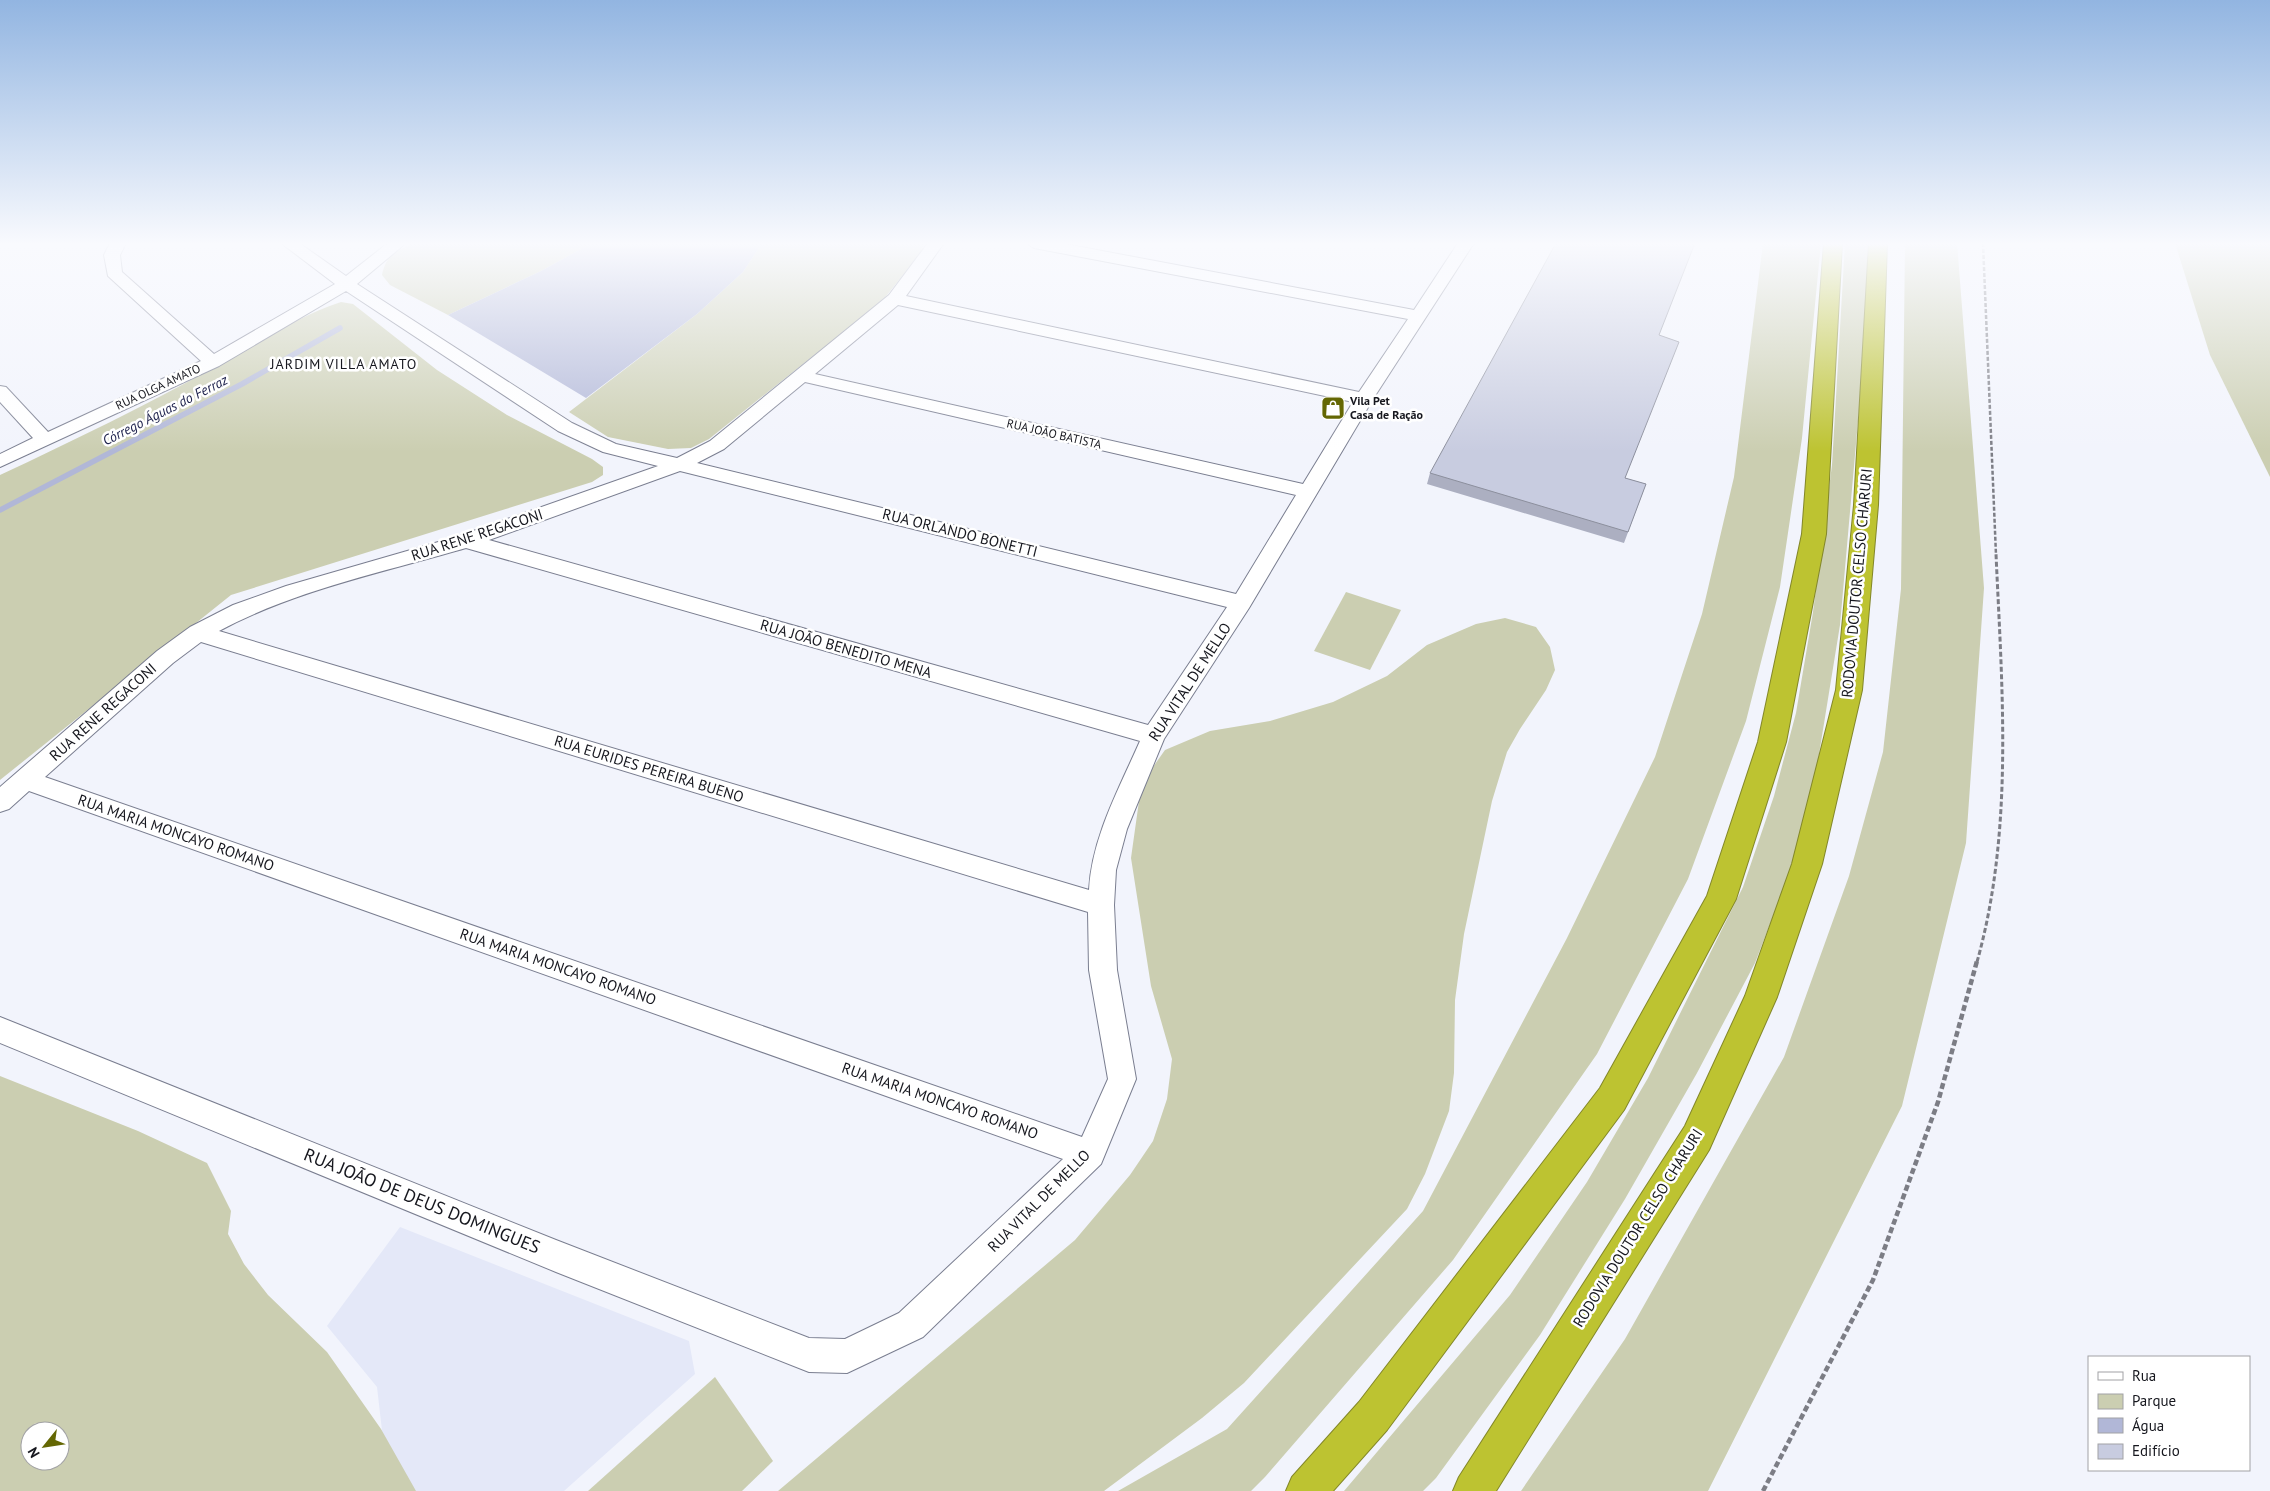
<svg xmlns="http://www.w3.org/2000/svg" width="2270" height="1491" viewBox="0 0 2270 1491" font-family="'PT Sans',sans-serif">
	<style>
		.built { fill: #e4e8f8 }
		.green { fill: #cbceb1; fill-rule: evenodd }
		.water { fill: #b1b7d7 }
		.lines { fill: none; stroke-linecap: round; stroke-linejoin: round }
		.stream { stroke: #b1b7d7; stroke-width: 5.5 }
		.minor-casing { stroke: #7a7e90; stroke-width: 2 }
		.highway-casing { stroke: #83872a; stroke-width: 2 }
		.path-far2 { stroke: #7c7d85; stroke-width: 2.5; stroke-dasharray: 4 2; stroke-linecap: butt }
		.path-far1 { stroke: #7c7d85; stroke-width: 3; stroke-dasharray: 5 2.5; stroke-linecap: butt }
		.path { stroke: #7c7d85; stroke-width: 4.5; stroke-dasharray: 6 3; stroke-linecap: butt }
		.minor { fill: #fff; fill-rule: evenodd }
		.highway { fill: #bdc331; fill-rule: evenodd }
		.wall { fill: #acafc1 }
		.building { fill: #c8cce0; stroke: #8c8f9d }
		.labels { text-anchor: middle; stroke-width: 5; stroke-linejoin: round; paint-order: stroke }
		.far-street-label { font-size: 12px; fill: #16171e; stroke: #fff }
		.far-poi-label { font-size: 12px; font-weight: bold; fill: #16171e; stroke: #fff; text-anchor: start }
		.far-neighbourhood-label { font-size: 14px; letter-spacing: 1px; fill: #16171e; stroke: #fff }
		.far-water-label { font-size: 14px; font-style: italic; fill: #21254f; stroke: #fff }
		.street-label { font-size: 15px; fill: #16171e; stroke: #fff }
		.near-street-label { font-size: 18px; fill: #16171e; stroke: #fff }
	</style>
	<rect width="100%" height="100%" fill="#f2f4fc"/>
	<polygon class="built" points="400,1227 689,1341 695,1374 564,1491 389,1491 377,1387 327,1326"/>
	<g class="green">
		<path d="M414,243h178l-51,28 -93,44 -58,-30 -8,-10c4,-20 14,-24 32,-32z"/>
		<polygon points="762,243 925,243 919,255 883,300 709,439 691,448 668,449 608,437 569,412 697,314 743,272"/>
		<polygon points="1763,243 1821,243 1802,438 1780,587 1746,721 1688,879 1597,1054 1453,1260 1265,1477 1251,1491 1118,1491 1227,1429 1423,1211 1567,938 1655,757 1702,614 1734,477"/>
		<polygon points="1845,243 1868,243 1864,353 1840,625 1814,785 1791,869 1755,963 1697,1073 1625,1199 1540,1335 1436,1478 1423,1491 1344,1491 1510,1295 1587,1182 1648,1078 1743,887 1774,796 1796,713 1813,612 1832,465"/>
		<polygon points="1905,243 1957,243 1984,588 1966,843 1902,1106 1708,1491 1521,1491 1625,1339 1784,1057 1849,876 1883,752 1901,589"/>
		<polygon points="2175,243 2270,243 2270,477 2210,355"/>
		<path d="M341,302l12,2 84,66 70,45 85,44 11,8v8l-11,7 -361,113 -231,185v-305c73,-34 146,-70 217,-109 41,-22 80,-50 124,-64z"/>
		<polygon points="1346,592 1401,610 1370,670 1314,651"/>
		<polygon points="1505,618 1536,627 1550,647 1555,670 1546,690 1520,729 1507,752 1492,801 1464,934 1455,1000 1454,1073 1449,1111 1425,1174 1407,1209 1244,1383 1202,1418 1104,1491 778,1491 1075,1240 1130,1175 1153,1141 1167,1099 1172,1059 1151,986 1131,858 1139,801 1148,774 1165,750 1210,731 1270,721 1333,702 1387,676 1427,645 1476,624"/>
		<path d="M0,1076l138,55 69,32 24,48 -3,23 16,30 24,31 59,57 54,77 35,62h-416zM30,1431h30v30h-30z"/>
		<polygon points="715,1377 773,1461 742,1491 588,1491"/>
	</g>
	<polygon class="water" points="592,243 762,243 743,272 697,314 586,398 448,315 541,271"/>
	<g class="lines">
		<polyline class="stream" points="0,510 242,384 340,328"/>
		<g class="minor-casing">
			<path id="minor" d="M110,243h16l-6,12 2,17 92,82 121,-70 -54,-41h18l47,33 42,-33h18l-49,41 215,139 44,21 61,14 33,-17 179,-146 39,-52h16l-38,53 453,96 49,-73 -374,-71 -8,-5h34l354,67 44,-67h16l-101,156 -124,209 -85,131 -37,90 -11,41 -2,35 3,65 19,109 -35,85 -178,173 -76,36 -38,-1 -253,-100 -556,-229v-26l556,223 253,98 36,1 54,-26 164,-154 -1034,-368 -20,18 -9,3v-25l157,-136 33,-24 43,-22 53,-19 173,-50 199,-70 -55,-14 -45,-21 -212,-140 -127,75 -219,101v-13l33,-16 -33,-36v-16l6,1 42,45 153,-71 -93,-85 -4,-21zM898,305l455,97 -50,82 -488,-110zM805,382l491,113 -60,99 -539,-131 27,-14zM680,471l547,136 -79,118 -659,-185zM466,548l674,193c-21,48 -48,96 -51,149l-870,-259c76,-41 165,-59 247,-83zM201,642l887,270 1,58 19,109 -26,58 -1037,-360 128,-114z"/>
		</g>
		<g class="highway-casing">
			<g id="highway">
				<polygon points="1824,243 1842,243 1826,534 1786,742 1736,899 1624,1110 1387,1430 1333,1491 1286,1491 1292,1477 1359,1402 1600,1088 1707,896 1758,742 1802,534"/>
				<polygon points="1869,243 1887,243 1878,505 1862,690 1822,864 1777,997 1709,1150 1496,1491 1453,1491 1459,1477 1685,1126 1745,996 1792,864 1836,690 1854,505"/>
			</g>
		</g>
		<polyline class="path-far2" points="1983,243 1996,555"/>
		<path class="path-far1" d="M1977,962c37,-132 25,-273 19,-408"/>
		<polyline class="path" points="1763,1491 1873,1280 1938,1102 1977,961"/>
		<use href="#minor" class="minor"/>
		<use href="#highway" class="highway"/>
	</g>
	<polygon class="wall" points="1659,335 1625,478 1646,484 1624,543 1427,484 1430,473"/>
	<polygon class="building" points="1556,243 1695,243 1659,335 1679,342 1625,478 1646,484 1628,532 1430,473"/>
	<linearGradient id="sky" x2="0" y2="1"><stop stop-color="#92b5e1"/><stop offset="0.54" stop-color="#f9fafe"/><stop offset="1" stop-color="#f9fafe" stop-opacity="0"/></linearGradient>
	<rect width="2270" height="452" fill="url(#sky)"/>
	<defs>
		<g id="shop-square" transform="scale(1.25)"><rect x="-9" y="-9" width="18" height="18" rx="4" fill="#646703" stroke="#fff"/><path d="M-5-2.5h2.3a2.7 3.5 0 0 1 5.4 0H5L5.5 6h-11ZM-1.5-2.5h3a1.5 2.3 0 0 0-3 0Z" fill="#fff"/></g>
	</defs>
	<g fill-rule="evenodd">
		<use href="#shop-square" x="1333" y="408"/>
	</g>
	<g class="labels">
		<g class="far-street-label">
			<text transform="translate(158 387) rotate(-25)" y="4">RUA OLGA AMATO</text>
			<text transform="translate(1054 434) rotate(13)" y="4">RUA JOÃO BATISTA</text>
		</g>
		<g class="far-poi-label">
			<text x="1350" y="405">Vila Pet<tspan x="1350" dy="14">Casa de Ração</tspan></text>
		</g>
		<g class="far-neighbourhood-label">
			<text x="344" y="369">JARDIM VILLA AMATO</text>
		</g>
		<g class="far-water-label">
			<text transform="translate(165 410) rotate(-27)" y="5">Córrego Águas do Ferraz</text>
		</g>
		<g class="street-label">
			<text transform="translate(960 533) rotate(14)" y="5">RUA ORLANDO BONETTI</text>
			<text transform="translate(477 535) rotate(-18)" y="5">RUA RENE REGACONI</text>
			<text transform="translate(1857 583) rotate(-85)" y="5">RODOVIA DOUTOR CELSO CHARURI</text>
			<text transform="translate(846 649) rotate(16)" y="5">RUA JOÃO BENEDITO MENA</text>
			<text transform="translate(1190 682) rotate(-57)" y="5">RUA VITAL DE MELLO</text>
			<text transform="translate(103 712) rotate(-42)" y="5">RUA RENE REGACONI</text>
			<text transform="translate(649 769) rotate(17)" y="5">RUA EURIDES PEREIRA BUENO</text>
			<text transform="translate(176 833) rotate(19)" y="5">RUA MARIA MONCAYO ROMANO</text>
			<text transform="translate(558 967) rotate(19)" y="5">RUA MARIA MONCAYO ROMANO</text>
			<text transform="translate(940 1101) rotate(19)" y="5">RUA MARIA MONCAYO ROMANO</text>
			<text transform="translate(1039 1201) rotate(-45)" y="5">RUA VITAL DE MELLO</text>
			<text transform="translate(1638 1228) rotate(-58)" y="5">RODOVIA DOUTOR CELSO CHARURI</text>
		</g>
		<g class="near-street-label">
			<text transform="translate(422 1201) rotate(22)" y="6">RUA JOÃO DE DEUS DOMINGUES</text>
		</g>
	</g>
	<rect x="2088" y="1356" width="162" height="115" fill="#ffffff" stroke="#a2a2a5"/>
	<rect x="2098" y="1372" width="25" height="8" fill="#ffffff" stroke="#a2a2a5"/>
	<text x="2132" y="1381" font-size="15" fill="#16171e">Rua</text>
	<rect x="2098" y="1394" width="25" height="15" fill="#cbceb1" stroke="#a2a2a5"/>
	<text x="2132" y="1406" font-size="15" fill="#16171e">Parque</text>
	<rect x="2098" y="1418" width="25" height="15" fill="#b1b7d7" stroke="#a2a2a5"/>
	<text x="2132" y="1431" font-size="15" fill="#16171e">Água</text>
	<rect x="2098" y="1444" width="25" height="15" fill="#c8cce0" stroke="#a2a2a5"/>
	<text x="2132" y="1456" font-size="15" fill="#16171e">Edifício</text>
	<g transform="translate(45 1446) rotate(240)"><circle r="24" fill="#ffffff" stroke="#a2a2a5"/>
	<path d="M0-4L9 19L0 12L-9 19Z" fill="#646703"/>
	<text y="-8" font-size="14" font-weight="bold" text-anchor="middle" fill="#16171e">N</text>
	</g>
</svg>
